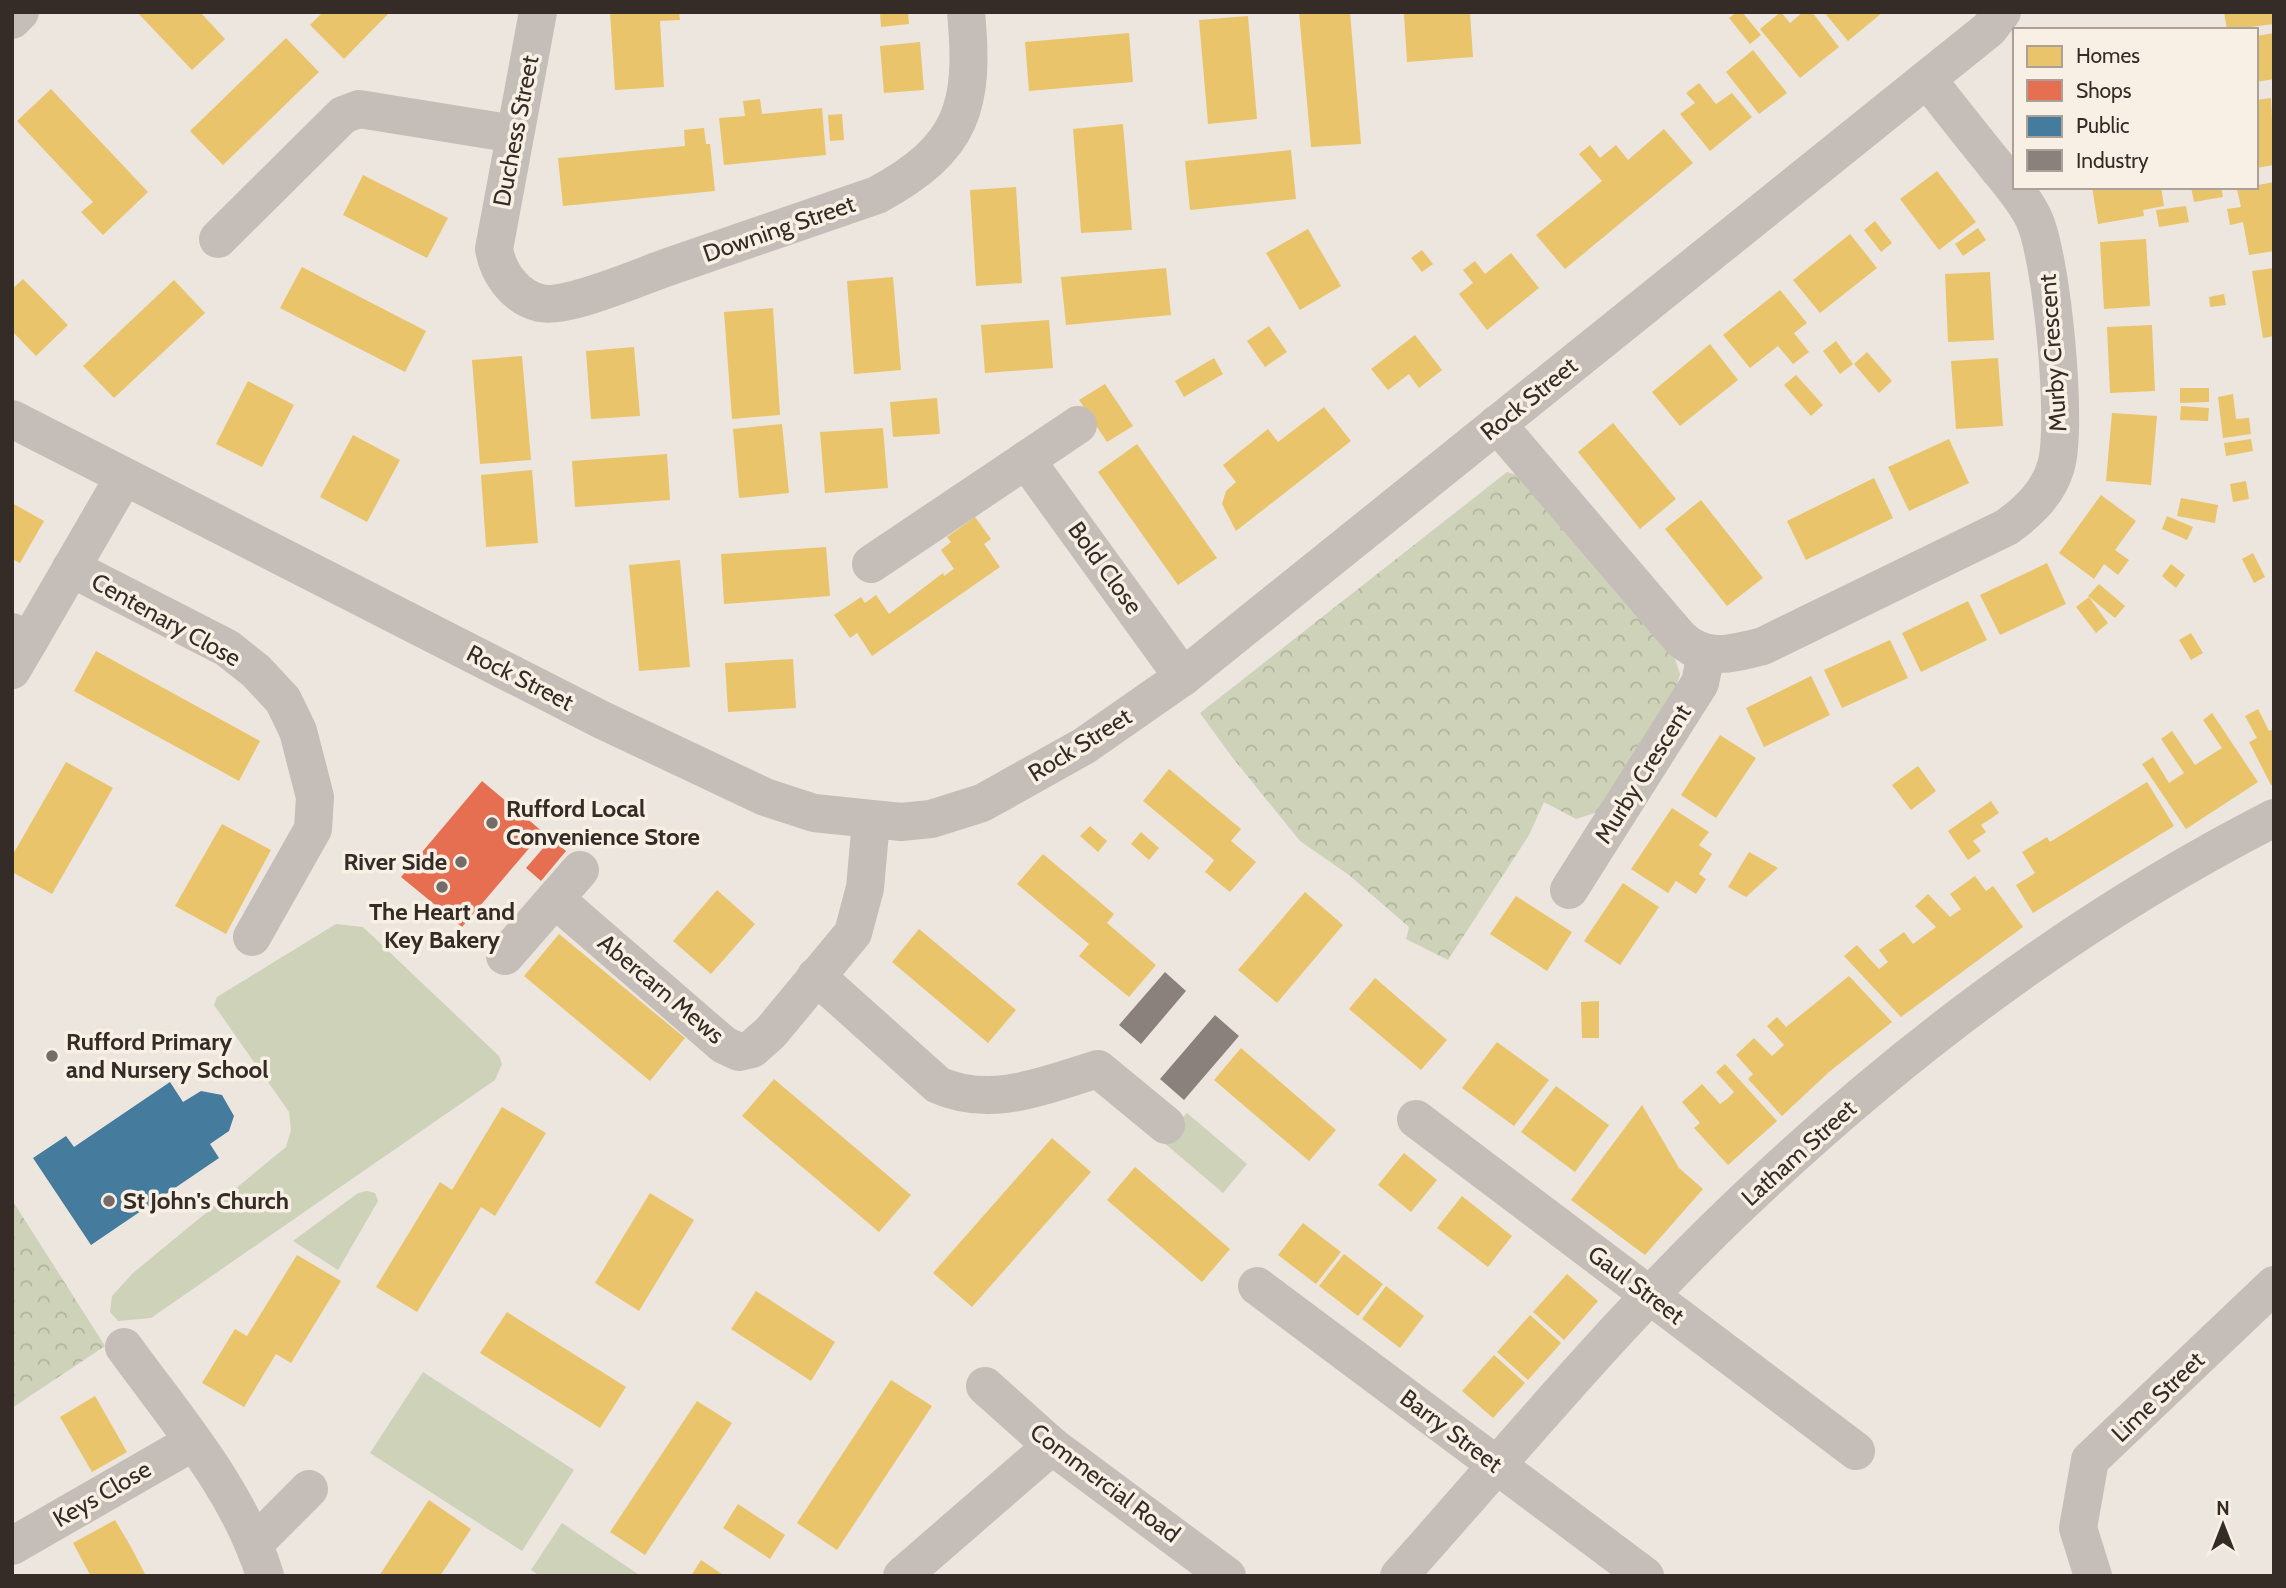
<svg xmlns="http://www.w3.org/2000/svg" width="2286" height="1588" viewBox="0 0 2286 1588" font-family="Cabin,sans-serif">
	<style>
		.grass { fill: #cdd2b8 }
		.park { fill: url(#park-crowns) }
		.homes { fill: #e9c46a }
		.shops { fill: #e76f51 }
		.public { fill: #457b9d }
		.industry { fill: #8a817c }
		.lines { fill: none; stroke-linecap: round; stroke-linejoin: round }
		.minor { stroke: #c5beb8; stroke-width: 38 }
		.poi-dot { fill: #756c67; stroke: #f9f0e5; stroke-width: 2.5 }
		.labels { text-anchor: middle; stroke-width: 7; stroke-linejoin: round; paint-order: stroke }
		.street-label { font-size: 24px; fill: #352b27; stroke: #f9f0e5 }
		.poi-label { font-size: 24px; font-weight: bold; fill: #352b27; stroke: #f9f0e5; text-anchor: start }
	</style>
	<defs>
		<pattern id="park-crowns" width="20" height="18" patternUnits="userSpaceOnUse" patternTransform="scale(1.75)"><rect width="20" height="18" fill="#cdd2b8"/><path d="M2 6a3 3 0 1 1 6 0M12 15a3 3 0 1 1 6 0" fill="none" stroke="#b1b49e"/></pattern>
	</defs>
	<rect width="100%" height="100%" fill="#ece6df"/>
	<g class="grass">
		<polygon points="336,924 363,927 499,1056 502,1064 495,1080 151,1318 118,1321 110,1312 112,1296 133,1273 286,1147 291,1130 289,1112 214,1005 217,997"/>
		<polygon points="1187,1113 1247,1164 1223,1193 1162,1141"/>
		<polygon points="367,1191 375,1193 378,1201 338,1270 293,1241 358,1193"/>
		<polygon points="423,1372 574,1470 522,1551 370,1453"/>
		<polygon points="562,1523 641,1576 540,1576 531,1570"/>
	</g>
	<g class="park">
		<polygon points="1507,472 1522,477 1672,650 1680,674 1675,692 1601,811 1576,819 1544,802 1529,835 1448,960 1406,939 1409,927 1349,875 1300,841 1232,757 1200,713"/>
		<polygon points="12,1200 105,1346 12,1408"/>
	</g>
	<g class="homes">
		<polygon points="137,12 200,12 225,39 192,70"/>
		<polygon points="323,12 390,12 344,59 310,25"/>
		<polygon points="610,12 679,12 680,20 660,21 664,87 615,90"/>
		<polygon points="880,12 908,12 909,24 881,27"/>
		<polygon points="1299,12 1350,12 1361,144 1311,147"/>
		<polygon points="1426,12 1470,12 1473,57 1407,62 1404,14"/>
		<polygon points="1737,12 1742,12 1761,35 1750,44 1729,18"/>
		<polygon points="1781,12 1790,23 1803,12 1812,12 1839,47 1800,78 1760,29"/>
		<polygon points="1824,12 1883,12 1848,41"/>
		<polygon points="2224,12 2274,12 2274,24 2227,30"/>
		<polygon points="1248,16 1257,119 1208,124 1199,20"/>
		<polygon points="1129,33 1133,82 1029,91 1025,42"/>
		<polygon points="2274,33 2274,79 2256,82 2256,36"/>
		<polygon points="286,38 319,72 223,165 190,131"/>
		<polygon points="920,42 924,90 884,93 880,46"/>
		<polygon points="1753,50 1787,93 1759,114 1726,72"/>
		<polygon points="1699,83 1716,104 1732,93 1752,117 1710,151 1680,114 1695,103 1686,93"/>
		<polygon points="51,89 148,192 103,235 81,212 93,202 17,121"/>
		<polygon points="2271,98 2274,165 2256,168 2256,100"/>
		<polygon points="760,99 762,114 822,108 826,155 724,165 719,118 745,116 743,101"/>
		<polygon points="842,114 844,140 830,141 828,115"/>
		<polygon points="1123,124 1132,230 1081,233 1073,129"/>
		<polygon points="704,128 706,144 710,144 715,191 563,206 558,158 685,146 684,130"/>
		<polygon points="1664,129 1693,163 1565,269 1536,235 1602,181 1579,154 1590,145 1600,158 1616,145 1628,160"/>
		<polygon points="1291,150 1296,199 1190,210 1185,161"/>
		<polygon points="1937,171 1976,222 1939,250 1900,199"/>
		<polygon points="363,175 448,218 427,258 343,215"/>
		<polygon points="2274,182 2274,251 2249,255 2243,222 2230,225 2227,209 2241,207 2237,189"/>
		<polygon points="1016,187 1022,283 976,286 970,190"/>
		<polygon points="2092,187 2161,187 2164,206 2143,210 2144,216 2098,224"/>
		<polygon points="2191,187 2221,187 2223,197 2194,202"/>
		<polygon points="2186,206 2189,222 2159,227 2156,210"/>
		<polygon points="1875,221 1892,243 1881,252 1864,230"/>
		<polygon points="1978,228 1986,240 1963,256 1955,244"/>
		<polygon points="1308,229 1341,286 1300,310 1266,253"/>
		<polygon points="1850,234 1877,268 1820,313 1793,280"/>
		<polygon points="2146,239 2150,306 2104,309 2100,242"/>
		<polygon points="1422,250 1433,264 1422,272 1411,258"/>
		<polygon points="1511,253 1539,288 1487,330 1459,294 1473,283 1463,270 1475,261 1485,274"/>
		<polygon points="302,267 426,331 405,372 280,308"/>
		<polygon points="1166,268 1171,315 1066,325 1061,277"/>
		<polygon points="2274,268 2274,336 2263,338 2252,271"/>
		<polygon points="1990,272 1994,340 1948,342 1945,274"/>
		<polygon points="893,277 901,370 854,374 847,281"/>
		<polygon points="23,279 68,325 36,356 12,331 12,289"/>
		<polygon points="174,280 205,313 114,398 83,366"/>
		<polygon points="1780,290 1807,323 1794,333 1809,352 1793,364 1778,346 1750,368 1723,335"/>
		<polygon points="2224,294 2226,305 2210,307 2209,297"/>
		<polygon points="773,308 780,415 732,419 724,312"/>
		<polygon points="1049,320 1053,368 985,373 981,325"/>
		<polygon points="2152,325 2155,391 2110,393 2107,327"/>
		<polygon points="1269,326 1287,352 1265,367 1247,341"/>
		<polygon points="1415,335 1442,370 1419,388 1409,374 1388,390 1371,369"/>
		<polygon points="1836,341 1853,364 1840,374 1823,351"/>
		<polygon points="1710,344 1738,380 1680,426 1652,392"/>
		<polygon points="634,347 640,416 591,419 586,351"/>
		<polygon points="1867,352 1892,381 1879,393 1854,364"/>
		<polygon points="522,356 531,460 480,464 472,360"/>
		<polygon points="1214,358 1223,374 1184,397 1175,381"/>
		<polygon points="1998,358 2003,426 1956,429 1951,361"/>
		<polygon points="1796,375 1823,405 1811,416 1784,385"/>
		<polygon points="248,381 294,405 262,467 216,444"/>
		<polygon points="1105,384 1133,426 1107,442 1079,400"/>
		<polygon points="2180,388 2209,388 2209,402 2180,403"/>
		<polygon points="2233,394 2236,419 2249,418 2251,434 2223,438 2218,397"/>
		<polygon points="937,398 940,434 893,437 890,402"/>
		<polygon points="2181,406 2209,408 2208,421 2180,420"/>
		<polygon points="1324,407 1351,441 1236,531 1222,504 1226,491 1236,482 1223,465 1268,429 1278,442"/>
		<polygon points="2112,413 2157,416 2151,485 2106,481"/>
		<polygon points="1613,423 1676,499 1640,529 1578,452"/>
		<polygon points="782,424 789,493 739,498 733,429"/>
		<polygon points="883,428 888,488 825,493 820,432"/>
		<polygon points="353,435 400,460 367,522 320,497"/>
		<polygon points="1949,439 1969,483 1909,511 1888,467"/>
		<polygon points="2251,439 2253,451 2226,456 2224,443"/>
		<polygon points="1137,444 1217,558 1178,585 1098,472"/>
		<polygon points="667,454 670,500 575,507 572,461"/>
		<polygon points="532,470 538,543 486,547 481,475"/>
		<polygon points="1874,478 1893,518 1806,560 1787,521"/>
		<polygon points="2246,481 2249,499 2233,502 2230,484"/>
		<polygon points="2101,495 2136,521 2115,550 2129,560 2118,575 2104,564 2094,579 2059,553"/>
		<polygon points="2181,498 2218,505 2215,523 2177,516"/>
		<polygon points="1701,500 1763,578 1727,606 1665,529"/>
		<polygon points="12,503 44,521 20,563 12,559"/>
		<polygon points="2167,516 2193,527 2187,540 2162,529"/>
		<polygon points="975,517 991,539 984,544 1000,567 872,656 857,633 850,638 834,615 861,597 865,603 876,595 889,614 943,573 944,576 954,569 941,550 951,542 947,537"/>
		<polygon points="826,547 830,596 724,604 721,554"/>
		<polygon points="2253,553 2265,577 2254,583 2242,559"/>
		<polygon points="680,560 690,667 639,671 629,565"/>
		<polygon points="2047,563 2066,604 2000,635 1980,595"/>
		<polygon points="2171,564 2185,575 2176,588 2162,576"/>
		<polygon points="2099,584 2125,606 2115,618 2088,596"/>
		<polygon points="2089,597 2108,623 2096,633 2076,607"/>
		<polygon points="1968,601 1987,640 1921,672 1902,633"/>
		<polygon points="2191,633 2203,653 2191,660 2179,640"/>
		<polygon points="1890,640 1908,678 1842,708 1824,670"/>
		<polygon points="96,651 260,741 239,781 74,691"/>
		<polygon points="793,659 796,708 728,712 725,663"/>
		<polygon points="1811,676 1830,715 1764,747 1746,708"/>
		<polygon points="2258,709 2269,731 2274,729 2274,784 2271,785 2249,742 2257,738 2245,716"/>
		<polygon points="2212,713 2258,782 2186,829 2142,764 2153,757 2169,783 2184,773 2161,739 2172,731 2195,765 2222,748 2203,720"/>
		<polygon points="1720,735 1756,758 1716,818 1681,795"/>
		<polygon points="66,762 113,788 52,894 12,872 12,856"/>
		<polygon points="1918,766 1936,791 1911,810 1892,785"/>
		<polygon points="1169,769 1241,829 1231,841 1256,862 1230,892 1205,872 1214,860 1143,801"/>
		<polygon points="2147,782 2174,826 2033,913 2016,885 2035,873 2022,852 2047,837 2050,842"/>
		<polygon points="1991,801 1999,813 1981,825 1986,832 1973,841 1981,851 1968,860 1948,831"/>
		<polygon points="1672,808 1709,832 1699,845 1712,854 1699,874 1706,879 1696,894 1676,881 1668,893 1631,869"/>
		<polygon points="222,824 271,850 226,934 175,906"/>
		<polygon points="1090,826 1107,841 1098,852 1080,836"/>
		<polygon points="1141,832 1159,848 1149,860 1131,844"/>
		<polygon points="1749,852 1778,868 1746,897 1728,887"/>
		<polygon points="1043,854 1114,914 1107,923 1156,965 1129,997 1079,956 1089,944 1017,884"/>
		<polygon points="1975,876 1986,891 1993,886 2023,927 1901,1017 1844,956 1857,945 1879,969 1888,962 1879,950 1904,932 1913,944 1936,927 1915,906 1928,894 1950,917 1961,909 1950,894"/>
		<polygon points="1623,883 1659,907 1620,965 1584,941"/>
		<polygon points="717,890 755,924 711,974 673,941"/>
		<polygon points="1305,892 1343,925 1277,1003 1238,970"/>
		<polygon points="1516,896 1572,932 1547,971 1490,934"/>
		<polygon points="919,929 1016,1010 988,1043 892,962"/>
		<polygon points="559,934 685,1038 650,1081 524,976"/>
		<polygon points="1849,976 1892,1022 1829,1072 1782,1116 1748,1079 1753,1074 1736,1055 1754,1038 1772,1056 1784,1045 1767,1026 1777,1017 1786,1027"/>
		<polygon points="1375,978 1447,1040 1421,1070 1349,1009"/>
		<polygon points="1599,1001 1599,1038 1582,1038 1581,1002"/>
		<polygon points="1497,1042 1549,1080 1514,1126 1462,1088"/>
		<polygon points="1241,1048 1336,1130 1309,1161 1214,1080"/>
		<polygon points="1725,1064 1777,1121 1728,1165 1694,1128 1700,1123 1682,1102 1702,1084 1720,1104 1727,1099 1734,1092 1716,1072"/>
		<polygon points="774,1079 911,1195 879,1232 742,1116"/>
		<polygon points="1556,1086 1609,1125 1575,1172 1521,1132"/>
		<polygon points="1642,1105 1679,1168 1703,1189 1645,1255 1571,1200"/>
		<polygon points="502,1107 546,1133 495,1216 481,1207 417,1312 376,1287 440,1182 452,1190"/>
		<polygon points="1052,1138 1091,1172 972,1307 933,1273"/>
		<polygon points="1404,1153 1437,1180 1411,1212 1378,1185"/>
		<polygon points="1135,1167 1230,1249 1202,1282 1107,1200"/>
		<polygon points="650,1193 694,1220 639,1311 595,1283"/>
		<polygon points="1462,1196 1512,1236 1488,1267 1437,1228"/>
		<polygon points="1303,1223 1341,1252 1316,1284 1278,1255"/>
		<polygon points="1344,1254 1383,1284 1358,1316 1319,1286"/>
		<polygon points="297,1255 341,1281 291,1363 276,1354 244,1407 202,1383 235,1329 247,1336"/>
		<polygon points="1567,1274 1598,1301 1564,1340 1533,1312"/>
		<polygon points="1386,1286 1424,1316 1400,1348 1362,1319"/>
		<polygon points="756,1291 835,1342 811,1381 731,1329"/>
		<polygon points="507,1312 626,1387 600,1428 480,1353"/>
		<polygon points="1530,1315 1561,1343 1528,1380 1497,1352"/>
		<polygon points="1494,1355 1525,1383 1493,1418 1462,1391"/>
		<polygon points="891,1380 932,1406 837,1550 797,1523"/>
		<polygon points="95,1396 127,1452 92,1472 60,1417"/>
		<polygon points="697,1401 732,1423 645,1555 610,1532"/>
		<polygon points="429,1500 471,1529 440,1576 379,1576"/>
		<polygon points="738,1504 785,1535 770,1559 723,1528"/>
		<polygon points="115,1520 131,1547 146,1576 91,1576 88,1571 73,1543"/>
		<polygon points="701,1560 725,1576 691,1576"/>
	</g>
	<g class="shops">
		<polygon points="482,781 543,832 462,927 401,877"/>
		<polygon points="551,839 566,851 541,881 526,868"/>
	</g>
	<polygon class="public" points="170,1082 183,1102 201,1091 222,1095 234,1116 229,1131 210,1144 219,1158 91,1245 33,1158 66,1136 74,1147"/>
	<g class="industry">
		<polygon points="1165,972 1186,991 1141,1044 1119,1025"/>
		<polygon points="1215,1015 1239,1036 1184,1100 1160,1079"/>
	</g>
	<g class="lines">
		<g class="minor">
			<path d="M538,12l-44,237c4,24 21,48 46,54 27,6 99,-26 128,-36 70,-24 139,-48 209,-72 86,-47 98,-88 89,-183"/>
			<polyline points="12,20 20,12"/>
			<polyline points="218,239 343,115 359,109 515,134"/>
			<polyline points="12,419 602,720 765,797 814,813 901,822 931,819 982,803 1084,746 1183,677 1989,29 2002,12"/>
			<path d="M1497,424l183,214c25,24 51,16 83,8l244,-119c22,-16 41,-34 49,-61 12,-42 -4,-207 -22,-247 -10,-21 -27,-39 -41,-57 -22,-27 -44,-55 -66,-83"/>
			<polyline points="1026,460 1183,677"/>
			<polyline points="871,564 1078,425"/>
			<polyline points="71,568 227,648 256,671 283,700 298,731 315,797 313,829 252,937"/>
			<polyline points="12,632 29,641 124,477"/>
			<polyline points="12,670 29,641"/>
			<polyline points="1569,890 1700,683 1706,654"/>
			<polyline points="555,899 724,1045 739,1052 752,1049 771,1032 853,933 865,888 871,821"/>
			<polyline points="505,956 580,870"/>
			<path d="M816,976l122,109c54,24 106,0 160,-16l68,56"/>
			<polyline points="1416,1119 1856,1451"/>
			<polyline points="1257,1286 1645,1576"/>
			<path d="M124,1347c52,72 115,143 141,229"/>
			<polyline points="985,1386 1052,1446 1227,1576"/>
			<polyline points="255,1543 309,1489"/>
			<polyline points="12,1546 193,1442"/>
			<polyline points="902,1576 1052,1446"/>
			<path d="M1399,1576c118,-132 232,-271 362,-391 154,-144 325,-271 513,-367"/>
			<polyline points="2093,1576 2078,1528 2090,1460 2274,1285"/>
		</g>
	</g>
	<g class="poi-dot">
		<circle cx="492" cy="823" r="7"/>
		<circle cx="461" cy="862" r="7"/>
		<circle cx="442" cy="887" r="7"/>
		<circle cx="52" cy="1056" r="7"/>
		<circle cx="109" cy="1201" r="7"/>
	</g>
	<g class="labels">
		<g class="street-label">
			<text transform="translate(516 131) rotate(-79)" y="8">Duchess Street</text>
			<text transform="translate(779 229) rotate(-19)" y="8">Downing Street</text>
			<text transform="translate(2053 353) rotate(-94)" y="8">Murby Crescent</text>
			<text transform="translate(1529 399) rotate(-39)" y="8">Rock Street</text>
			<text transform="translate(1105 568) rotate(54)" y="8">Bold Close</text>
			<text transform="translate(166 620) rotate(29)" y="8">Centenary Close</text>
			<text transform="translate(520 678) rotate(27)" y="8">Rock Street</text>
			<text transform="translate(1080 745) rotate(-32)" y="8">Rock Street</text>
			<text transform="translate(1643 774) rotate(-58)" y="8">Murby Crescent</text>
			<text transform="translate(661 989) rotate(40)" y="8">Abercarn Mews</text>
			<text transform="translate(1799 1153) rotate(-42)" y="8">Latham Street</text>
			<text transform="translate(1636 1285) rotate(37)" y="8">Gaul Street</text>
			<text transform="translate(2158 1397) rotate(-44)" y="8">Lime Street</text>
			<text transform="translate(1451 1431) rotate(37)" y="8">Barry Street</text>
			<text transform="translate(1105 1483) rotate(37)" y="8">Commercial Road</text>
			<text transform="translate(102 1494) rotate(-30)" y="8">Keys Close</text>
		</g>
		<g class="poi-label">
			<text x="506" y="817">Rufford Local<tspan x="506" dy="28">Convenience Store</tspan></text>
			<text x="447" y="870" text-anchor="end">River Side</text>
			<text x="442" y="920" text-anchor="middle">The Heart and<tspan x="442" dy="28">Key Bakery</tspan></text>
			<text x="66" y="1050">Rufford Primary<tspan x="66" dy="28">and Nursery School</tspan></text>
			<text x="123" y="1209">St John's Church</text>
		</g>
	</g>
	<rect width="2286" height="1588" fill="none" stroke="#352b27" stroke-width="28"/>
	<rect x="2013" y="28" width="245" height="161" fill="#f9f0e5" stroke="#aba199" stroke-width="2"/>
	<rect x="2027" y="46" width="35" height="21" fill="#e9c46a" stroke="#aba199" stroke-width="2"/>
	<text x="2076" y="63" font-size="21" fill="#352b27">Homes</text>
	<rect x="2027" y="80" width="35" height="21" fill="#e76f51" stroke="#aba199" stroke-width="2"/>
	<text x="2076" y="98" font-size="21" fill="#352b27">Shops</text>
	<rect x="2027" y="116" width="35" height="21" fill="#457b9d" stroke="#aba199" stroke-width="2"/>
	<text x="2076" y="133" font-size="21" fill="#352b27">Public</text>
	<rect x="2027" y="150" width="35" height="21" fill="#8a817c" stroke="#aba199" stroke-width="2"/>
	<text x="2076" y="168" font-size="21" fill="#352b27">Industry</text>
	<g transform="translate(2223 1525)" stroke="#f9f0e5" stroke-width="5" paint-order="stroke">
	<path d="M0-5L12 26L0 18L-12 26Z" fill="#352b27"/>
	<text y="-10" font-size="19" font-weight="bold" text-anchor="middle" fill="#352b27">N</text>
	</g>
</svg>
